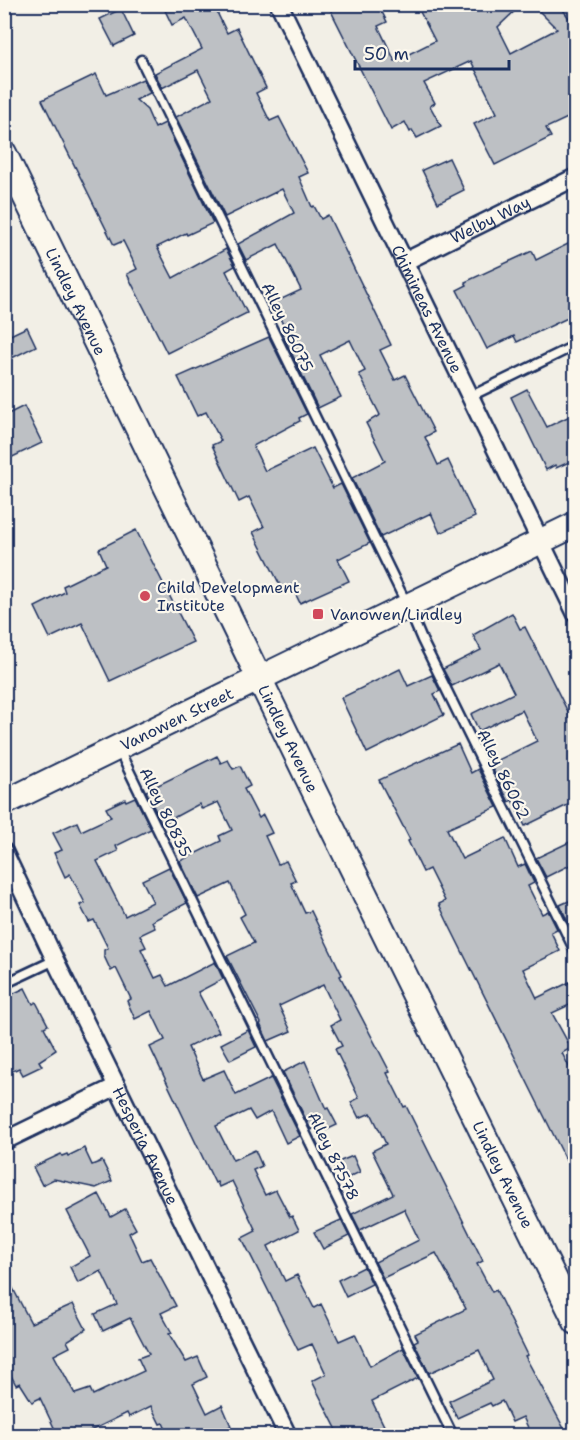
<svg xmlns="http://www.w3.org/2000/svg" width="580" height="1440" viewBox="0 0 580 1440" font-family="'Shantell Sans',sans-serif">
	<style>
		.building { fill: #bdc0c4; stroke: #1b2f5e; stroke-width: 1.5 }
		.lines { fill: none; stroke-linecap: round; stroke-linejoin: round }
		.lane-casing { stroke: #1b2f5e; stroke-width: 13 }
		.street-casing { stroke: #1b2f5e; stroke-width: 21 }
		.secondary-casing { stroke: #1b2f5e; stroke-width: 28 }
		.lane { stroke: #fbf7ec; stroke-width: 8 }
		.street { stroke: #fbf7ec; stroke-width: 16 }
		.secondary { stroke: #fbf7ec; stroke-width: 24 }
		.poi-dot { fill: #d1495b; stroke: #fbf7ec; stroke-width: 2 }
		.labels { text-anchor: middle; stroke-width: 4.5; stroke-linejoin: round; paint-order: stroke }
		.street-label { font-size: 16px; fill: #1b2f5e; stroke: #fbf7ec }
		.poi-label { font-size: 16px; fill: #1b2f5e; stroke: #fbf7ec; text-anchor: start }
	</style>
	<rect width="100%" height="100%" fill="#f2efe6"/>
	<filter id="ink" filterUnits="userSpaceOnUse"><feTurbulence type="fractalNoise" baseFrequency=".0167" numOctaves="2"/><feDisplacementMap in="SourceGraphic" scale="12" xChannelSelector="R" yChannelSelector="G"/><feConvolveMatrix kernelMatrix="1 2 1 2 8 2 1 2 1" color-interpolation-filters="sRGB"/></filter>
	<g filter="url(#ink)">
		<g class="building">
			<polygon points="162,4 213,4 227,33 237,28 266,88 256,93 270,121 279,117 308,173 299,177 312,207 314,206 321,219 328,215 391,345 380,350 395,380 405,375 434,432 425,437 438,465 448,460 475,517 440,533 431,513 381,537 352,478 385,461 366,423 380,415 359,374 365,371 350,340 320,355 341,397 318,408 281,331 285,329 273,303 301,290 278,244 246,260 238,244 294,213 282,189 225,217 176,117 212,98 198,70 162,88 155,73 202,49 186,18 172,25"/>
			<polygon points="340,4 378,4 387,22 378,26 395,61 435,41 416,4 522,4 498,27 511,53 557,29 532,4 559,4 571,21 576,19 576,114 546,128 551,137 495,165 474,124 497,113 471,61 424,83 435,103 430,106 441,126 417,138 412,130 410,132 405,122 391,130 330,9"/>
			<polygon points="121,9 134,36 114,46 100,19"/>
			<polygon points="96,74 106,95 143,79 150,93 136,100 147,110 155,128 165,123 213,223 187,235 186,233 157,247 173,278 226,249 235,266 226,271 247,313 167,353 127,274 137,269 123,241 114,245 42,100"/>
			<polygon points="449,158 464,190 438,203 422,170"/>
			<polygon points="576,240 576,314 517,342 514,336 487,349 457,290 467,285 465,282 532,251 536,260"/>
			<polygon points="27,327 36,346 4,362 4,338"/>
			<polygon points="269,337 307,414 299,418 300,421 253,446 265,471 313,448 333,488 341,484 370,543 338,559 349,581 300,603 291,585 282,589 253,532 264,527 249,497 239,502 212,445 221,441 206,412 197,416 178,377"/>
			<polygon points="527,389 547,427 576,413 576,459 556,468 555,465 546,470 511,397"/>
			<polygon points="24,406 42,443 4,461 4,416"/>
			<polygon points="136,530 193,642 110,681 82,623 50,638 35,607 65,592 63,586 106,565 99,549"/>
			<polygon points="512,613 520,629 525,627 576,728 576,801 525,826 512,800 509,802 490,764 537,741 522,710 479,731 471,714 514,693 499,663 452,686 443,669 481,650 473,635"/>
			<polygon points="400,669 408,686 432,675 440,691 434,694 444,715 367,753 341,698"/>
			<polygon points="458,744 471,773 478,769 497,807 447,829 462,859 505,838 518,867 525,864 534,883 528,886 542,914 548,911 557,929 551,932 560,951 523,969 537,998 576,979 576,1002 552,1013 571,1048 562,1053 576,1080 576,1180 447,921 439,904 445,901 429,869 423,872 408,841 410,840 379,780"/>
			<polygon points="217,756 221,763 228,760 233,769 240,766 250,786 244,789 259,818 263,815 272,833 265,836 278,864 286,861 296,881 291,883 305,913 311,911 328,946 342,975 340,976 390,1072 387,1073 404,1107 406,1106 483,1261 477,1264 492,1292 496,1290 528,1355 525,1356 568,1436 532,1436 523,1417 512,1422 502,1401 492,1406 490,1403 457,1418 449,1401 493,1380 479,1350 429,1373 414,1342 418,1340 415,1334 466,1309 436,1253 383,1278 375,1262 419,1240 404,1209 360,1230 352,1214 393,1194 372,1151 386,1144 371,1113 359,1118 351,1102 359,1098 335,1049 342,1046 331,1025 340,1020 323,985 279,1006 291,1031 268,1041 260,1024 261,1023 227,956 254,943 240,917 245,914 230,883 198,898 180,861 221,841 219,836 232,830 218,802 202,809 199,804 162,824 146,791"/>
			<polygon points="135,797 151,829 116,846 118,851 97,861 125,916 153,902 142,880 169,867 187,903 152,921 155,928 140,935 146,947 141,949 155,978 162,975 168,986 215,962 223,979 198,992 219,1032 188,1047 203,1079 224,1070 236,1095 271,1078 300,1136 286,1143 271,1111 255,1120 249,1110 216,1126 233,1160 255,1150 262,1166 253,1170 265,1195 276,1190 290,1217 292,1216 299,1230 268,1246 285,1281 297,1275 314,1308 321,1304 339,1341 355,1334 370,1366 403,1348 418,1378 372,1401 389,1436 340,1436 312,1381 326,1374 312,1344 298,1350 242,1238 256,1231 232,1181 219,1187 217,1182 215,1183 150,1047 165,1040 151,1011 135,1019 127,1001 131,999 116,968 111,971 104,956 104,950 108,948 94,920 89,922 80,905 85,903 70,874 65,877 54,853 62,850 53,833 77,822 81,831 111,817 106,808 125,799 126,801"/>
			<polygon points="576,839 576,862 546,877 536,858"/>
			<polygon points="576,898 576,920 569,924 560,905"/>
			<polygon points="25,988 33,1004 36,1002 48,1025 44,1027 56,1050 39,1061 42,1066 23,1075 19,1068 4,1075 4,998"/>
			<polygon points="248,1030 256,1047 230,1060 221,1044"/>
			<polygon points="305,1061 326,1109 328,1108 337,1125 318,1134 316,1128 311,1130 283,1072"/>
			<polygon points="84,1148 92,1165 102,1161 112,1181 96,1188 54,1179 42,1185 33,1167 61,1154 62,1156 67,1154 68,1156"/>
			<polygon points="353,1156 360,1172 341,1181 333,1164"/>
			<polygon points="99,1194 111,1217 125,1209 136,1229 129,1233 142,1261 150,1258 176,1306 161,1313 172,1333 169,1334 186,1362 198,1357 207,1377 193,1384 207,1413 222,1405 231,1426 210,1436 169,1436 163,1423 160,1424 151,1406 129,1417 127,1413 80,1436 58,1436 40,1398 32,1402 20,1383 16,1385 4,1362 4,1271 31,1323 73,1304 86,1329 67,1341 70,1347 54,1355 75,1394 90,1389 93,1395 144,1371 138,1358 149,1354 130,1318 103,1331 95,1314 117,1304 101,1271 78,1283 70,1267 90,1256 67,1211"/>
			<polygon points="341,1220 349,1236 323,1249 314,1232"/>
			<polygon points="364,1267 372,1284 346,1297 338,1280"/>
		</g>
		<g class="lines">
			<g class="lane-casing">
				<g id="lane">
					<polyline points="141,60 408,607 422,640 576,953"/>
					<polyline points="469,397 576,345"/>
					<polyline points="118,748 453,1436"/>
					<polyline points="4,984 55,960"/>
				</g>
			</g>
			<g class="street-casing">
				<g id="street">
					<path id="s1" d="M279,4l297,610"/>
					<path id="s2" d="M404,262l172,-85"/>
					<path id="s3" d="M4,852l51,108 233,476"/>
					<polyline points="4,1141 117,1086"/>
				</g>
			</g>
			<g class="secondary-casing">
				<g id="secondary">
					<path id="s4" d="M4,153l313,644 259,525"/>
					<path id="s5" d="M4,803l572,-279"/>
				</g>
			</g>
			<use href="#lane" class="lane"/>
			<use href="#street" class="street"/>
			<use href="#secondary" class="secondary"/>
		</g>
	</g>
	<g class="poi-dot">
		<circle cx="145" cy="596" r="6"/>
		<rect x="312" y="608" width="12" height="12" rx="3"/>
	</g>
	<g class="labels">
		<g class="street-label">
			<text dy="6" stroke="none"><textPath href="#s2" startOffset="96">Welby Way</textPath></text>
			<text dy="6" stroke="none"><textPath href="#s4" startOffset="165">Lindley Avenue</textPath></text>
			<text dy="6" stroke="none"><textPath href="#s1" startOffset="339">Chimineas Avenue</textPath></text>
			<text transform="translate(288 327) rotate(64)" y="6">Alley 86075</text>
			<text dy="6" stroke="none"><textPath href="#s5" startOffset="192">Vanowen Street</textPath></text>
			<text dy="6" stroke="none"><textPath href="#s4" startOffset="651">Lindley Avenue</textPath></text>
			<text transform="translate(504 774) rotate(64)" y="6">Alley 86062</text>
			<text transform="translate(166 812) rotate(64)" y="6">Alley 80835</text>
			<text dy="6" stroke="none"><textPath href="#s3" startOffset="326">Hesperia Avenue</textPath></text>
			<text transform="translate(334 1156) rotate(64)" y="6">Alley 87578</text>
			<text dy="6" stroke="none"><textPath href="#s4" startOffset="1137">Lindley Avenue</textPath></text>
		</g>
		<g class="poi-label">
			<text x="157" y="593">Child Development<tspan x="157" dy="18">Institute</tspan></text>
			<text x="330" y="620">Vanowen/Lindley</text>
		</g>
	</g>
	<rect width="580" height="1440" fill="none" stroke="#fbf7ec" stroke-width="24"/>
	<rect x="12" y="12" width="556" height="1416" fill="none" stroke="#1b2f5e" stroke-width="2" filter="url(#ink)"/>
	<path d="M355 60v9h154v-9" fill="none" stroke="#1b2f5e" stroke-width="3"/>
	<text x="364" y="60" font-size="18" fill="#1b2f5e" stroke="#fbf7ec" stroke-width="4.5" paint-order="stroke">50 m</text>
</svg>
